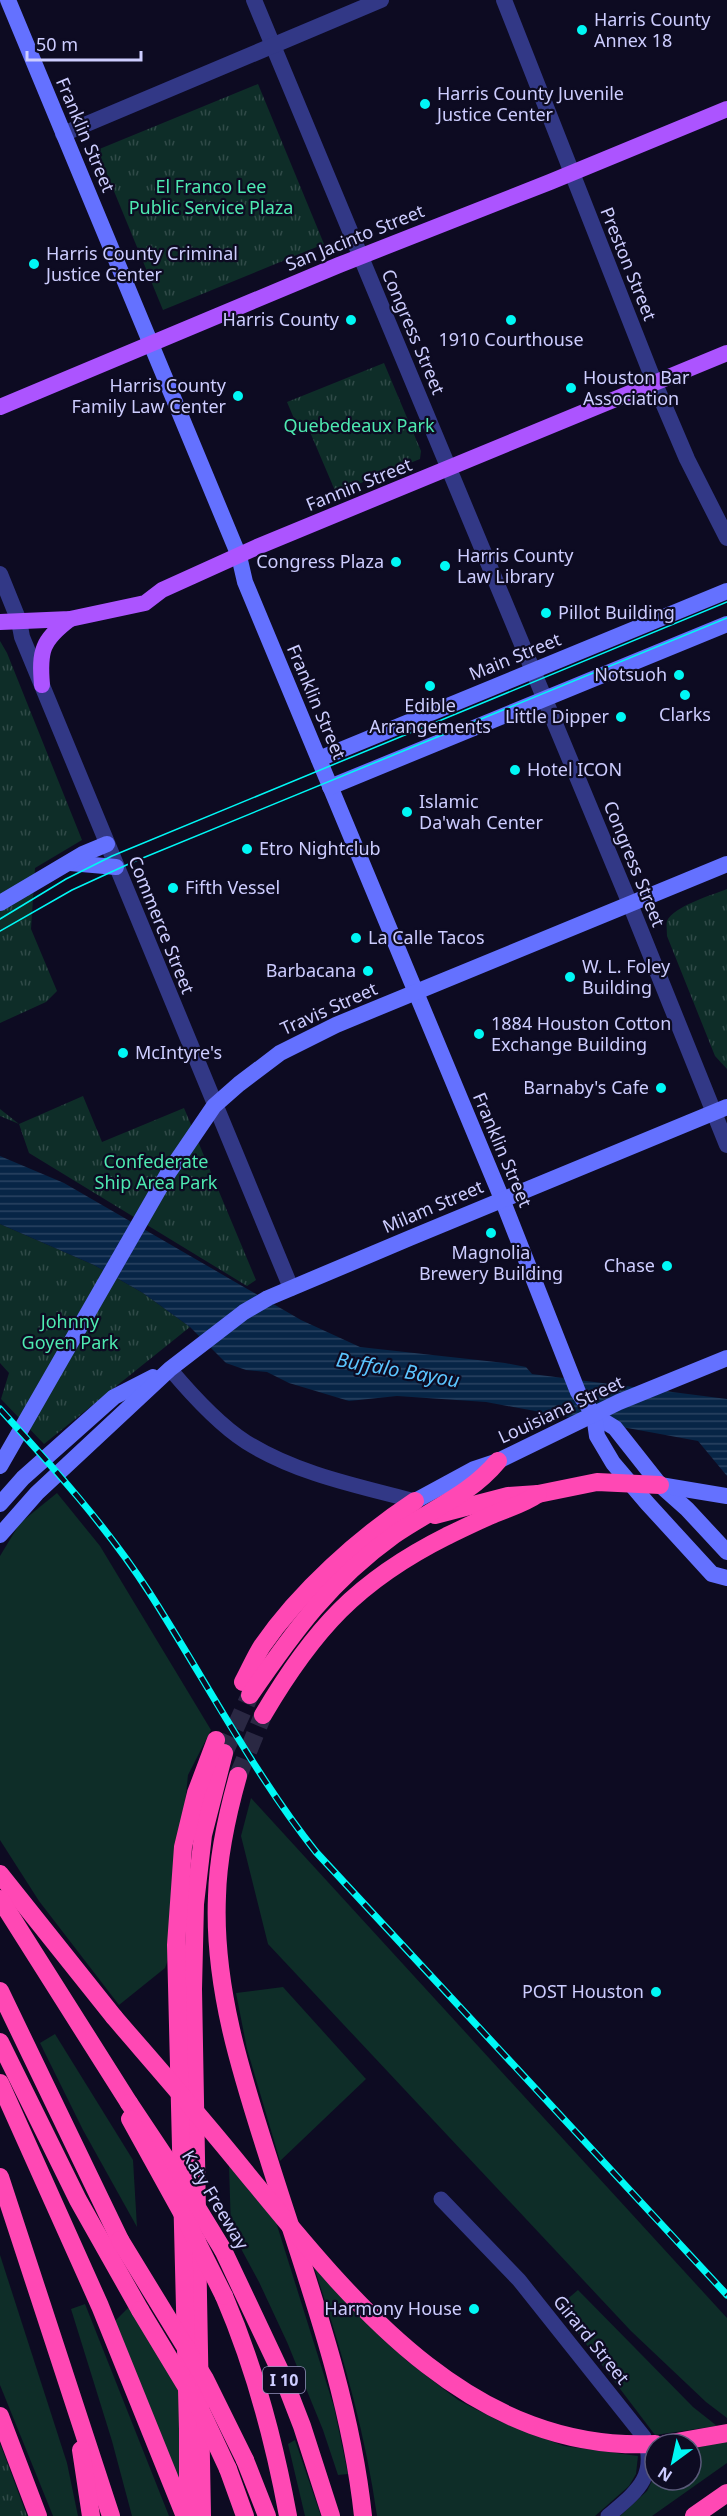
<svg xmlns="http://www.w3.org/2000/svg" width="727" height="2516" viewBox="0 0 727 2516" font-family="'Noto Sans',sans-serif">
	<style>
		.grass { fill: #0e2d28 }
		.park { fill: url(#park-tufts) }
		.water { fill: url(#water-rules) }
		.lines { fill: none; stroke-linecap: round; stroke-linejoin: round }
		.motorway-tunnel { stroke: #2a2843; stroke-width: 18; stroke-dasharray: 18 9; stroke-linecap: butt }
		.minor { stroke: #323886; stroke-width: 15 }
		.tertiary { stroke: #323886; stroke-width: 16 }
		.secondary { stroke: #6471ff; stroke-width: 16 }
		.primary { stroke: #ac54ff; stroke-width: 16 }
		.motorway { stroke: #ff48b4; stroke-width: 18 }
		.tram { stroke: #00f8f5; stroke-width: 1.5 }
		.rail-casing { stroke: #00f8f5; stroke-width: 7 }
		.rail { stroke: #0d0b22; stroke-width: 4.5; stroke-dasharray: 14; stroke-linecap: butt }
		.motorway-bridge { stroke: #ff48b4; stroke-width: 18 }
		.poi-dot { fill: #00f8f5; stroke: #0d0b22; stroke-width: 2 }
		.labels { text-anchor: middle; stroke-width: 4.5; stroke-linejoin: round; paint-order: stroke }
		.shield { fill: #0d0b22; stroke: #9393bd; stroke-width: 1.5 }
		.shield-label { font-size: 16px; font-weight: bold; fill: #cdcdff }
		.poi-label { font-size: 18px; fill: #cdcdff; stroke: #0d0b22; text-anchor: start }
		.street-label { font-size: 18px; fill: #cdcdff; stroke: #0d0b22 }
		.park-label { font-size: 18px; fill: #4eeab1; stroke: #0d0b22 }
		.water-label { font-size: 20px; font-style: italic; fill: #5bc5ff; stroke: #0d0b22 }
	</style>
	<defs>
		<pattern id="park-tufts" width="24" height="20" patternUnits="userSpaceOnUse" patternTransform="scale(1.5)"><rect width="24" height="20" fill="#0e2d28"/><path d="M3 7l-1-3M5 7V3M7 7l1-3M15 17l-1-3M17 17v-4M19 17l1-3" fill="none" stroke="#304a48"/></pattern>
		<pattern id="water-rules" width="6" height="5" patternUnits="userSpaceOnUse" patternTransform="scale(1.5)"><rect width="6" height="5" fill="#072546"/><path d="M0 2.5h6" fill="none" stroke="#2a4362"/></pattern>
	</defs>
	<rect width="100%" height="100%" fill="#0d0b22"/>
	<g class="grass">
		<polygon points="57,1493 100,1546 211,1730 188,1775 170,1954 165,1968 119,2005 39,1901 0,1840 0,1556 20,1523"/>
		<polygon points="251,1798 727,2318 727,2418 706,2402 631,2331 268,1944 241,1836"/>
		<polygon points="283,1987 366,2079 280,2161 247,2049 236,1993"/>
		<polygon points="55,2034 133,2160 137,2227 83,2130 40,2043"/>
		<polygon points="229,2165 276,2222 334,2407 348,2474 338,2475 323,2430 287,2342 259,2282 231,2230"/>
		<polygon points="0,2255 67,2463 78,2516 53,2516 0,2385"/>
		<path d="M314,2267l93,94 51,39 41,21 65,25 74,10 -2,18 -7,12 -34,30h-218c-12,-86 -36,-167 -63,-249z"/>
		<polygon points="578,2290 693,2407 717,2426 655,2435 558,2307"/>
		<polygon points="85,2304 169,2516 132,2516 112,2441 71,2309"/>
		<polygon points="129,2307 181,2393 180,2482 115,2321"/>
		<polygon points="295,2440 321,2516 305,2516 288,2444"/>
		<polygon points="727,2441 727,2463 652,2516 620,2516 647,2491 655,2475 655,2480 691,2480 691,2449"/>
	</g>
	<g class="park">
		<polygon points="258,84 324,244 163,310 97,150"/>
		<polygon points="384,363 421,451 420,459 336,493 307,425 298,428 287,402"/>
		<polygon points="0,641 7,653 82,840 35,868 31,929 57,991 46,1002 0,1023"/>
		<path d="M727,889v180l-12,-13 -48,-120c0,-5 -1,-11 0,-15 7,-15 45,-26 60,-32z"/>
		<polygon points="83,1096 102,1142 184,1108 256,1280 247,1286 29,1153 19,1124 0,1116 0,1109 19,1124"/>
		<polygon points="0,1224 94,1265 143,1293 190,1327 44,1444 1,1399 9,1373 0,1363"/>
		<polygon points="0,2444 4,2454 27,2516 0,2516"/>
	</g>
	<polygon class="water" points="0,1156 64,1183 301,1320 360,1347 505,1363 526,1367 532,1374 727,1399 727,1476 698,1441 486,1402 397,1396 349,1401 289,1383 267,1372 246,1370 226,1363 190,1327 143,1293 94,1265 0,1224"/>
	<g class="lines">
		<g class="motorway-tunnel">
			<polyline points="224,1753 250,1695"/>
			<polyline points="238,1776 263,1715"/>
		</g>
		<g class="minor">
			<path d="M170,1369c21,25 48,55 76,73 51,32 112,44 169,59"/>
			<path d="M441,2199l78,81 125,157c14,40 -8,55 -36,79"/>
		</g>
		<g class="tertiary">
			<polyline points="254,0 630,904 727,1145"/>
			<polyline points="504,0 655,384 687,459 727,538"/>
			<polyline points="63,134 381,0"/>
			<polyline points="0,574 19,621 22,637 291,1288"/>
		</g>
		<g class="secondary">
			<polyline points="8,0 239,556 245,582 502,1199 578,1392 594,1415 615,1428 660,1485 687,1509 727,1552"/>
			<polyline points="319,759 727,591"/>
			<polyline points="330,787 727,624"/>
			<polyline points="70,863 116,867"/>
			<polyline points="0,903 83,854 107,844"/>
			<polyline points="594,1415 597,1436 613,1463 647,1503 712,1574 727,1578"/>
			<polyline points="0,1466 167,1175 214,1106 239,1084 280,1053 336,1025 727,864"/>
			<polyline points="660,1485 727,1496"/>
			<polyline points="415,1501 474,1469 498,1461 619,1402 727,1358"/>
			<polyline points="0,1504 23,1478 114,1397 153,1377"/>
			<polyline points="0,1535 37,1493 170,1369 244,1312 268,1298 410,1238 727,1107"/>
		</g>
		<g class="primary">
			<polyline points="0,407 339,265 550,182 727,109"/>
			<polyline points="0,622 70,619 145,603 162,590 257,547 727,353"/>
			<path d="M42,685c-3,-34 0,-45 28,-66"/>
		</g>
		<g class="motorway">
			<polyline points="435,1515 508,1496 538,1494 597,1482 660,1485"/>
			<path d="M243,1682c6,-11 12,-25 19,-36 38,-55 97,-108 153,-145"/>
			<path d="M250,1695c44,-64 80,-114 144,-160 36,-25 76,-40 104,-74"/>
			<path d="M263,1715c50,-85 94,-134 184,-179 15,-7 30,-15 45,-21 16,-7 32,-11 46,-21"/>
			<path d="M238,1776c-11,39 -20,79 -21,120 -4,90 24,177 51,261 37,118 82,236 95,359"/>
			<polyline points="0,1874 114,2017"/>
			<polyline points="0,1899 129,2103"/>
			<polyline points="0,1991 120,2240"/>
			<polyline points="0,2042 78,2200 140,2310"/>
			<polyline points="0,2083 100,2306 184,2514"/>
			<polyline points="0,2177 111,2516"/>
			<polyline points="197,2213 193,1989 195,1904 203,1835 224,1753"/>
			<polyline points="197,2241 202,2516"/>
			<polyline points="223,2250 283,2377 302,2426 331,2516"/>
			<path d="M224,2296c31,72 50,144 64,220"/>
			<polyline points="0,2416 38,2516"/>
			<polyline points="665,2444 727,2433"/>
			<polyline points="81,2450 91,2516"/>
			<polyline points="245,2460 267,2516"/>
			<polyline points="228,2469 245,2516"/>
			<polyline points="188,2516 188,2429 176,1945 183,1847 196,1793 216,1740"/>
			<polyline points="694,2516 727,2493"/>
		</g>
		<g class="tram">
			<polyline points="0,919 66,879 112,856 727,602"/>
			<polyline points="0,931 72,890 133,862 727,618"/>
		</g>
		<g class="rail-casing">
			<path id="rail" d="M0,1409c53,58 107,118 149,183 56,87 103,179 167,260l411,443"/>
		</g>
		<use href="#rail" class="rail"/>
		<g class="motorway-bridge">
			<path d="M114,2017c43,50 87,100 129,152 107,130 225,284 412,275"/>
			<polyline points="129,2103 179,2178 223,2250"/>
			<polyline points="130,2119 188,2224 224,2296"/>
			<polyline points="120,2240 205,2379 245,2460"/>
			<polyline points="140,2310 201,2411 228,2469"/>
		</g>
	</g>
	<g class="poi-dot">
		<circle cx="582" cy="30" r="6"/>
		<circle cx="425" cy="104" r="6"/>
		<circle cx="34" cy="264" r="6"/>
		<circle cx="351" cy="320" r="6"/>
		<circle cx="511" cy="320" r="6"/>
		<circle cx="571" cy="388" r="6"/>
		<circle cx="238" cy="396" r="6"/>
		<circle cx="396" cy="562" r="6"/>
		<circle cx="445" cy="566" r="6"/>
		<circle cx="546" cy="613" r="6"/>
		<circle cx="679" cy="675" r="6"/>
		<circle cx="430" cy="686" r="6"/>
		<circle cx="685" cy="695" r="6"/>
		<circle cx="621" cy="717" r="6"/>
		<circle cx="515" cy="770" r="6"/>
		<circle cx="407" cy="812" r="6"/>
		<circle cx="247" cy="849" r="6"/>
		<circle cx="173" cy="888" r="6"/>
		<circle cx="356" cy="938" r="6"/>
		<circle cx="368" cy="971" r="6"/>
		<circle cx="570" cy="977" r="6"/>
		<circle cx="479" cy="1034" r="6"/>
		<circle cx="123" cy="1053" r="6"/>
		<circle cx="661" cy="1088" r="6"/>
		<circle cx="491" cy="1233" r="6"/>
		<circle cx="667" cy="1266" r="6"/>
		<circle cx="656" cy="1992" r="6"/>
		<circle cx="474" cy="2309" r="6"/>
	</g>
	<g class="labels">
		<rect class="shield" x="263" y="2367" width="42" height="26" rx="4.5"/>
		<g class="shield-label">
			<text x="284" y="2386">I 10</text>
		</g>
		<g class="poi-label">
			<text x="594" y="26">Harris County<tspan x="594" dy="21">Annex 18</tspan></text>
			<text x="437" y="100">Harris County Juvenile<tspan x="437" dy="21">Justice Center</tspan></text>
			<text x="46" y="260">Harris County Criminal<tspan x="46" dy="21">Justice Center</tspan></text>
			<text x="339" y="326" text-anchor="end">Harris County</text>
			<text x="511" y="346" text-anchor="middle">1910 Courthouse</text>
			<text x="583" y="384">Houston Bar<tspan x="583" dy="21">Association</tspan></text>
			<text x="226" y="392" text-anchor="end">Harris County<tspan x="226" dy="21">Family Law Center</tspan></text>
			<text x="457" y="562">Harris County<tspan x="457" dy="21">Law Library</tspan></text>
			<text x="384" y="568" text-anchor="end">Congress Plaza</text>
			<text x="558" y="619">Pillot Building</text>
			<text x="667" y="681" text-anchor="end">Notsuoh</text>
			<text x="430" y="712" text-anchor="middle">Edible<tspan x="430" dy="21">Arrangements</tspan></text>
			<text x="685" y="721" text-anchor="middle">Clarks</text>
			<text x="609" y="723" text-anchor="end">Little Dipper</text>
			<text x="527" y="776">Hotel ICON</text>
			<text x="419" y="808">Islamic<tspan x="419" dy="21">Da'wah Center</tspan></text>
			<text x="259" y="855">Etro Nightclub</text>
			<text x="185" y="894">Fifth Vessel</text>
			<text x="368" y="944">La Calle Tacos</text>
			<text x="582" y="973">W. L. Foley<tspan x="582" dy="21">Building</tspan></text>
			<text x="356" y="977" text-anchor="end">Barbacana</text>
			<text x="491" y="1030">1884 Houston Cotton<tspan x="491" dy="21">Exchange Building</tspan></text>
			<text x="135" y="1059">McIntyre's</text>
			<text x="649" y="1094" text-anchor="end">Barnaby's Cafe</text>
			<text x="491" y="1259" text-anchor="middle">Magnolia<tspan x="491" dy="21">Brewery Building</tspan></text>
			<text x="655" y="1272" text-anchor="end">Chase</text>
			<text x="644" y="1998" text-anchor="end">POST Houston</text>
			<text x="462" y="2315" text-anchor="end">Harmony House</text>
		</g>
		<g class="street-label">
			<text transform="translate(85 135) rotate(67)" y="6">Franklin Street</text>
			<text transform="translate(355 238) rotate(-22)" y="6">San Jacinto Street</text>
			<text transform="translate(628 264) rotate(68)" y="6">Preston Street</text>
			<text transform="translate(413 332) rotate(67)" y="6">Congress Street</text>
			<text transform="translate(359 485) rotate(-22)" y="6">Fannin Street</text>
			<text transform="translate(515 657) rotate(-22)" y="6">Main Street</text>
			<text transform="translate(316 702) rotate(67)" y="6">Franklin Street</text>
			<text transform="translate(634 864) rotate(68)" y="6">Congress Street</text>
			<text transform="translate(161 925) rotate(68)" y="6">Commerce Street</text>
			<text transform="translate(329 1009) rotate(-24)" y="6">Travis Street</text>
			<text transform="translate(502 1150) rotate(67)" y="6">Franklin Street</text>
			<text transform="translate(433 1207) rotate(-23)" y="6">Milam Street</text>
			<text transform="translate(561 1410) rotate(-25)" y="6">Louisiana Street</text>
			<text transform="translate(215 2200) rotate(59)" y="6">Katy Freeway</text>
			<text transform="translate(591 2340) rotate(51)" y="6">Girard Street</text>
		</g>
		<g class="park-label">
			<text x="211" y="193">El Franco Lee<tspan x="211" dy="21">Public Service Plaza</tspan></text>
			<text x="359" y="432">Quebedeaux Park</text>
			<text x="156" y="1168">Confederate<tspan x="156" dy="21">Ship Area Park</tspan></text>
			<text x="70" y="1328">Johnny<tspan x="70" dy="21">Goyen Park</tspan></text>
		</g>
		<g class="water-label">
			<text transform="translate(398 1370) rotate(10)" y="7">Buffalo Bayou</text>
		</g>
	</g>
	<g transform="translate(673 2462) rotate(213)"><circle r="28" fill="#0d0b22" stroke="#5a597a" stroke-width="1.5"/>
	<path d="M0-4.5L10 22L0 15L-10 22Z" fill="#00f8f5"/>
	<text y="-9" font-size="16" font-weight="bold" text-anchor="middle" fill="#cdcdff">N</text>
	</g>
	<path d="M27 51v9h114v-9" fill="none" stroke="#cdcdff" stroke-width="3"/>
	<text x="36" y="51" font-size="18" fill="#cdcdff" stroke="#0d0b22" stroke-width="4.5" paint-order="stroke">50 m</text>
</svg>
